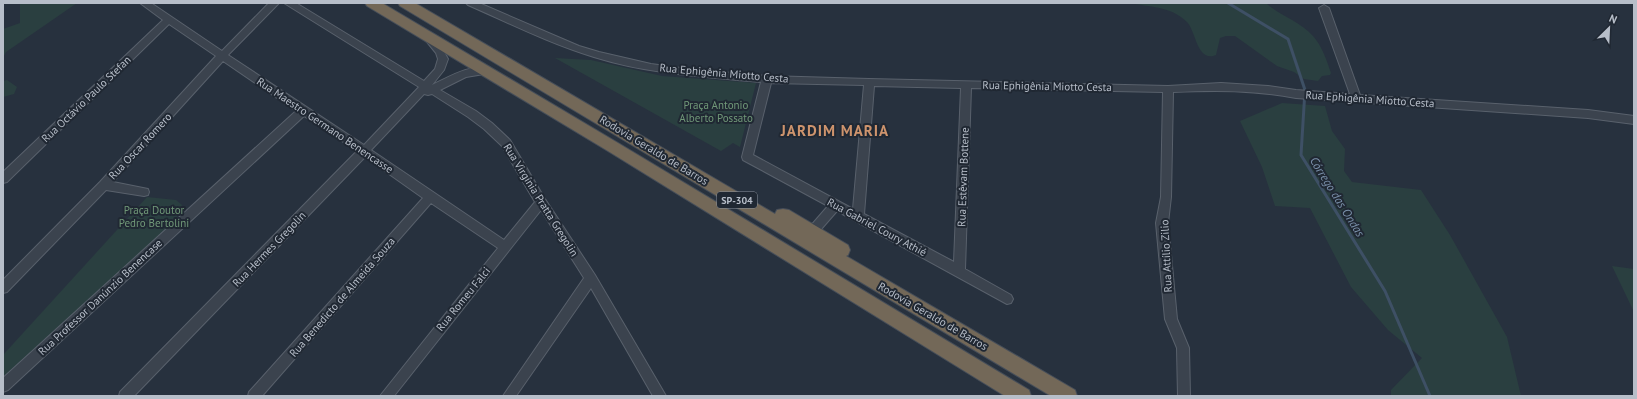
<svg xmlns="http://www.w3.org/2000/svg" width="1637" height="399" viewBox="0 0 1637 399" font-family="'PT Sans',sans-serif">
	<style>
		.green { fill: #2a3f40 }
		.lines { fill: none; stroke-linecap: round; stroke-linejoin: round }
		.stream { stroke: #3e5065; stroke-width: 3 }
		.minor-casing { stroke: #59616c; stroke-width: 2 }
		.highway-casing { stroke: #464e59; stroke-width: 2 }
		.minor { fill: #3b434e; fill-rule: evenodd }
		.highway { fill: #736858; fill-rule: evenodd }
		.labels { text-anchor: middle; stroke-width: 4; stroke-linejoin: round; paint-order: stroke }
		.shield { fill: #202833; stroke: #8a919c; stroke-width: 1 }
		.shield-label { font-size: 10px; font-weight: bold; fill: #b7bec9 }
		.street-label { font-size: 11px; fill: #b7bec9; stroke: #202833 }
		.park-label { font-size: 11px; fill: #709878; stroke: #202833 }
		.water-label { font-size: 12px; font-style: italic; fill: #7a90aa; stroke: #202833 }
		.district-label { font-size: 15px; font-weight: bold; letter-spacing: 1px; fill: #ce946d; stroke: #202833 }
	</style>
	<rect width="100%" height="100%" fill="#27313e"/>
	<g class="green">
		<polygon points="20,3 77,3 6,52 3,58 3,29 20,23"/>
		<path d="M1129,3l138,1c14,12 34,18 46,32 9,10 14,25 18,37l-1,2 -8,1 -4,5 -14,-2 -10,-7 -17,-6 -42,-30h-9l-6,2 -4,17c-19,8 -20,-24 -29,-33 -16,-16 -38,-15 -58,-19z"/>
		<polygon points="555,58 591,60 662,76 756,83 740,147 733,143 721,151"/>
		<polygon points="7,80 17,87 14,94 3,97 3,81"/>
		<polygon points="1282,103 1325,106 1332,131 1345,149 1344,171 1352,182 1421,190 1450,235 1507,337 1521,396 1391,396 1391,390 1422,358 1388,330 1351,287 1310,208 1275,206 1262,167 1240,121"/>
		<polygon points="147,197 176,200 182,205 175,221 3,377 3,355"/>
		<polygon points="1612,266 1634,269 1634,312"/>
	</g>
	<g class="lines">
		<polyline class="stream" points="1228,3 1288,39 1305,90 1301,155 1385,291 1430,396"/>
		<g class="minor-casing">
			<g id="minor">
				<path d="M140,3h11l71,48 47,-48h10l-51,52 136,90 55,-58 -135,-84h12l128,78 11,-12 3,-10 -2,-6 -13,-16 2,-2h6l12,15 5,9 -4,11 -12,15c17,-8 39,-22 58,-16l2,2 -2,2 -24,4 -26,13 36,21 16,12 18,17 35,59 50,76 71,121h-13l-62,-108 -75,108h-13l81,-118 -43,-68 -147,186h-14l118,-148 -67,-45 -169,193h-14l1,-4 174,-194 -58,-41 -231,239h-15l1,-4 237,-241 -53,-35 -296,274 -5,2v-14l293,-267 -73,-50 -110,121 35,7 1,3 -1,3 -4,1 -38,-6 -99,102 -4,1v-13l97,-98 116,-126 -47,-32 -162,158 -4,1v-11l160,-152zM424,94l4,1 4,-1 36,23 16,12 18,17 33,56 -31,38 -133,-90z"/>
				<path d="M466,3h13l100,43 20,6 52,12 37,5 79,7 102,3 299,7 53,-3 47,3 28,4 54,4 -31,-86 5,-3 5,3 31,87 228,15 46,6v8l-46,-6 -292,-20c-44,-8 -79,-8 -123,-6l-2,105 -3,26 9,96 12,29 1,48h-12l-1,-48 -12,-29 -9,-96 5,-26 2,-105 -192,-4 -6,181 46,26 2,4 -2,4 -4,1 -170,-93 -21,24 -4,2 -4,-2 -2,-3 2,-3 20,-23 -85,-46 -1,-3 19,-75c-56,-5 -113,-8 -167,-25 -43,-13 -85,-34 -126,-52zM771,83l93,2 -11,124 -100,-54zM874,86l87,2 -7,174 -90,-48z"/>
			</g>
		</g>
		<g class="highway-casing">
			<g id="highway">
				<polygon points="365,3 382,3 618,143 1029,390 1031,396 1005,396 608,151 367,6"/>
				<polygon points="398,3 415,3 775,214 777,210 783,209 789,210 848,245 850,250 848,255 846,256 1075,390 1077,396 1051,396 400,6"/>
			</g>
		</g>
		<use href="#minor" class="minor"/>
		<use href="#highway" class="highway"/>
	</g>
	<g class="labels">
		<rect class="shield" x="717" y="192" width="40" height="16" rx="3"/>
		<g class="shield-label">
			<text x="737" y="204">SP-304</text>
		</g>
		<g class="street-label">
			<text transform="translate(724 73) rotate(5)" y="4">Rua Ephigênia Miotto Cesta</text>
			<text transform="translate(1047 86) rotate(1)" y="4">Rua Ephigênia Miotto Cesta</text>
			<text transform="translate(86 99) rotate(-44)" y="4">Rua Octávio Paulo Stefan</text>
			<text transform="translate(1370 99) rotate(4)" y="4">Rua Ephigênia Miotto Cesta</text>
			<text transform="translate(325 125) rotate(34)" y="4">Rua Maestro Germano Benencasse</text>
			<text transform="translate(140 146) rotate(-47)" y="4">Rua Oscar Romero</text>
			<text transform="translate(654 150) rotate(31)" y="4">Rodovia Geraldo de Barros</text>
			<text transform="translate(963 177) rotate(-88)" y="4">Rua Estêvam Bottene</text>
			<text transform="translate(541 200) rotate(58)" y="4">Rua Virgínia Pratta Gregolin</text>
			<text transform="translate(877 227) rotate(28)" y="4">Rua Gabriel Coury Athié</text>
			<text transform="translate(269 249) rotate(-46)" y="4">Rua Hermes Gregolin</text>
			<text transform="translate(1166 256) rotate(-93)" y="4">Rua Attílio Zilio</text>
			<text transform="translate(100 297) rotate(-43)" y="4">Rua Professor Danúnzio Benencase</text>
			<text transform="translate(342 297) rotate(-49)" y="4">Rua Benedicto de Almeida Souza</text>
			<text transform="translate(463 299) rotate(-51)" y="4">Rua Romeu Falci</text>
			<text transform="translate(933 316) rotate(30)" y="4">Rodovia Geraldo de Barros</text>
		</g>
		<g class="park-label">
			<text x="716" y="109">Praça Antonio<tspan x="716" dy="13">Alberto Possato</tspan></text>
			<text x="154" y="214">Praça Doutor<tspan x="154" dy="13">Pedro Bertolini</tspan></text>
		</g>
		<g class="water-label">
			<text transform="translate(1337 197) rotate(58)" y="4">Córrego das Ondas</text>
		</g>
		<g class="district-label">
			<text x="835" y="136">JARDIM MARIA</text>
		</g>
	</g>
	<rect width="1637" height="399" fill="none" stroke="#b7bec9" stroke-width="8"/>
	<g transform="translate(1609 28) rotate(24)" stroke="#202833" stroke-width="3" paint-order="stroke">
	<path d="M0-3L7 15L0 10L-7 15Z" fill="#b7bec9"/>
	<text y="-6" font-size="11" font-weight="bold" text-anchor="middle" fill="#b7bec9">N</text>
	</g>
</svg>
